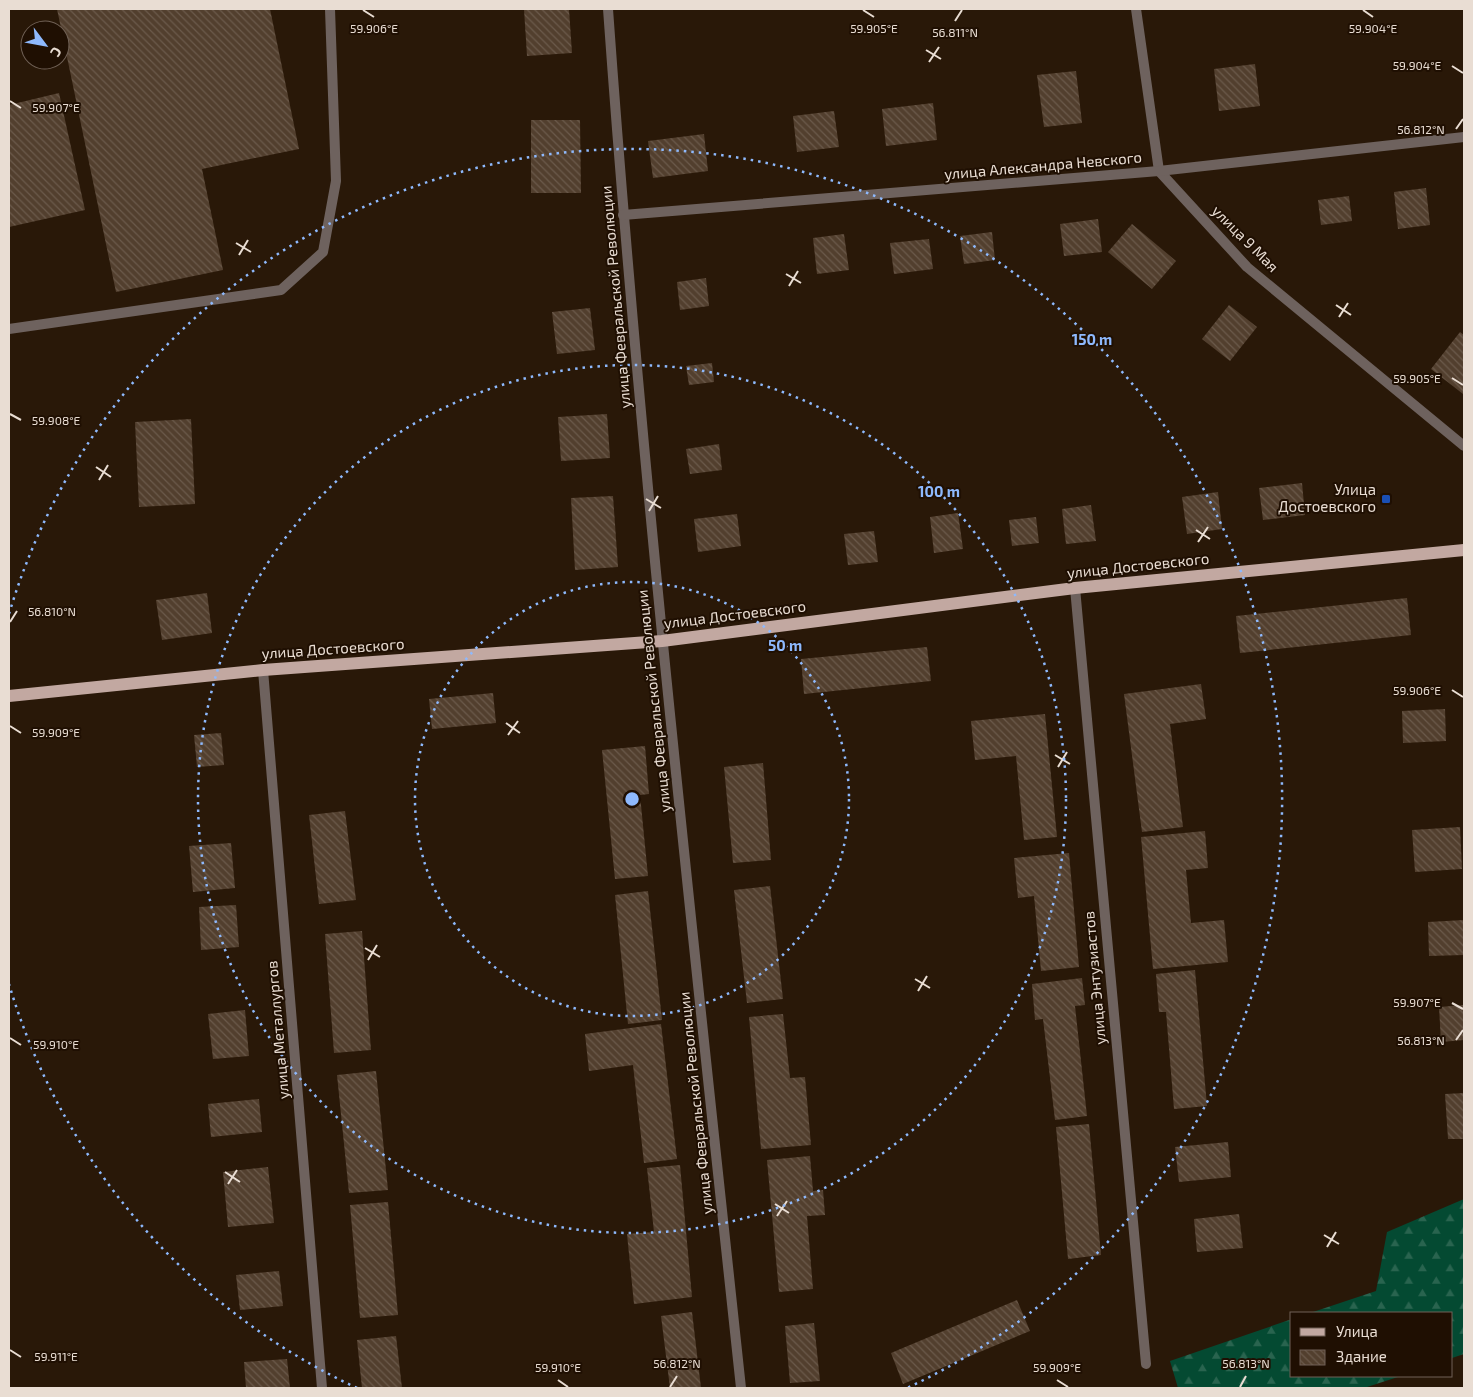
<svg xmlns="http://www.w3.org/2000/svg" width="1473" height="1397" viewBox="0 0 1473 1397" font-family="'Exo 2',sans-serif">
	<style>
		.forest { fill: url(#forest-firs) }
		.building { fill: url(#building-back-hatch) }
		.lines { fill: none; stroke-linecap: round; stroke-linejoin: round }
		.service { stroke: #6e625e; stroke-width: 10 }
		.minor { stroke: #6e625e; stroke-width: 10 }
		.primary { stroke: #c2a8a1; stroke-width: 12 }
		.ticks { fill: none; stroke: #e9ddd3; stroke-width: 2 }
		.ring { fill: none; stroke: #8eb9fd; stroke-width: 2.5; stroke-dasharray: 2.5 5 }
		.transit-dot { fill: #1a4fb4; stroke: #1f0f02; stroke-width: 2 }
		.labels { text-anchor: middle; stroke-width: 4; stroke-linejoin: round; paint-order: stroke }
		.street-label { font-size: 15px; fill: #e9ddd3; stroke: #1f0f02 }
		.poi-label { font-size: 15px; fill: #e9ddd3; stroke: #1f0f02; text-anchor: end }
		.ticks-label { font-size: 12px; text-anchor: middle; fill: #e9ddd3; stroke: #1f0f02; stroke-width: 4; stroke-linejoin: round; paint-order: stroke }
		.centre { fill: #8eb9fd; stroke: #1f0f02; stroke-width: 2.5 }
		.ring-label { font-size: 15px; text-anchor: middle; font-weight: bold; fill: #8eb9fd; stroke: #1f0f02; stroke-width: 4; stroke-linejoin: round; paint-order: stroke }
	</style>
	<defs>
		<pattern id="forest-firs" width="22" height="20" patternUnits="userSpaceOnUse" patternTransform="scale(1.25)"><rect width="22" height="20" fill="#044a32"/><path d="M5 1l3.5 6h-7zM16 11l3.5 6h-7z" fill="#29644f"/></pattern>
		<pattern id="building-back-hatch" width="6" height="6" patternUnits="userSpaceOnUse" patternTransform="scale(1.25)"><rect width="6" height="6" fill="#523f2e"/><path d="M-1 5l2 2M0 0l6 6M5-1l2 2" fill="none" stroke="#6b5a4b"/></pattern>
	</defs>
	<rect width="100%" height="100%" fill="#291808"/>
	<g class="forest">
		<polygon points="1464,1199 1464,1354 1452,1358 1452,1313 1310,1313 1376,1291 1387,1232"/>
		<polygon points="1292,1319 1292,1376 1401,1376 1364,1388 1178,1388 1170,1361"/>
	</g>
	<g class="building">
		<polygon points="57,9 270,9 299,149 202,169 223,270 116,292"/>
		<polygon points="524,9 569,9 572,53 527,56"/>
		<polygon points="1255,64 1260,106 1219,111 1214,69"/>
		<polygon points="1076,71 1082,123 1044,127 1037,75"/>
		<polygon points="59,93 85,210 9,227 9,105"/>
		<polygon points="933,103 937,140 886,146 882,109"/>
		<polygon points="834,111 839,147 797,152 793,116"/>
		<polygon points="531,120 580,120 581,193 531,193"/>
		<polygon points="704,134 708,171 653,178 648,141"/>
		<polygon points="1426,188 1430,225 1398,229 1394,192"/>
		<polygon points="1349,196 1352,221 1321,225 1318,200"/>
		<polygon points="1098,219 1102,252 1064,256 1060,224"/>
		<polygon points="1132,224 1176,261 1152,289 1108,252"/>
		<polygon points="992,232 995,260 964,264 960,236"/>
		<polygon points="844,234 849,270 817,274 813,238"/>
		<polygon points="929,239 933,269 894,274 890,243"/>
		<polygon points="706,278 709,306 680,310 677,282"/>
		<polygon points="1229,305 1257,327 1230,361 1202,339"/>
		<polygon points="590,308 595,350 557,354 552,312"/>
		<polygon points="1460,332 1464,335 1463,394 1431,369"/>
		<polygon points="712,363 714,382 689,385 686,366"/>
		<polygon points="607,414 610,458 561,461 558,417"/>
		<polygon points="191,419 195,504 139,507 135,422"/>
		<polygon points="719,444 722,470 690,474 686,449"/>
		<polygon points="1302,483 1305,515 1263,520 1259,488"/>
		<polygon points="1218,492 1222,529 1187,534 1182,497"/>
		<polygon points="613,496 618,567 575,570 571,498"/>
		<polygon points="1091,505 1096,541 1066,544 1062,509"/>
		<polygon points="958,513 963,549 934,553 930,517"/>
		<polygon points="737,514 741,546 698,552 694,519"/>
		<polygon points="1036,517 1039,543 1012,546 1009,520"/>
		<polygon points="874,531 878,562 848,565 844,534"/>
		<polygon points="207,593 212,633 162,640 156,600"/>
		<polygon points="1407,598 1411,635 1240,653 1236,616"/>
		<polygon points="927,647 931,681 804,694 801,659"/>
		<polygon points="1201,684 1206,719 1170,724 1183,827 1142,832 1124,694"/>
		<polygon points="493,693 496,723 432,729 429,699"/>
		<polygon points="1445,709 1446,741 1403,743 1402,711"/>
		<polygon points="1045,714 1057,837 1024,840 1016,756 975,760 971,721"/>
		<polygon points="221,733 224,765 197,767 194,735"/>
		<polygon points="645,746 649,794 640,795 648,876 615,879 602,750"/>
		<polygon points="763,763 771,860 733,863 724,767"/>
		<polygon points="345,811 356,900 319,904 309,815"/>
		<polygon points="1460,827 1462,869 1415,872 1412,830"/>
		<polygon points="1205,831 1208,868 1186,870 1191,923 1224,920 1228,962 1153,969 1141,837"/>
		<polygon points="231,843 235,888 193,892 189,846"/>
		<polygon points="1069,853 1079,967 1041,971 1034,896 1018,898 1014,858"/>
		<polygon points="770,886 783,999 747,1003 734,890"/>
		<polygon points="648,891 662,1020 628,1024 615,895"/>
		<polygon points="236,905 239,947 201,950 199,907"/>
		<polygon points="1464,920 1464,955 1429,956 1428,922"/>
		<polygon points="362,931 371,1050 334,1053 325,934"/>
		<polygon points="1195,970 1207,1106 1174,1109 1166,1012 1159,1012 1156,974"/>
		<polygon points="1082,978 1085,1005 1075,1006 1087,1116 1055,1120 1043,1019 1035,1020 1032,984"/>
		<polygon points="1464,1005 1464,1040 1441,1042 1439,1007"/>
		<polygon points="245,1010 249,1056 213,1059 208,1014"/>
		<polygon points="783,1014 790,1078 805,1077 811,1145 761,1149 749,1017"/>
		<polygon points="661,1024 677,1159 644,1163 633,1065 589,1071 585,1034"/>
		<polygon points="376,1071 388,1190 349,1193 337,1075"/>
		<polygon points="1464,1093 1464,1139 1448,1139 1445,1094"/>
		<polygon points="259,1099 262,1132 211,1137 208,1104"/>
		<polygon points="1089,1124 1101,1255 1068,1259 1056,1127"/>
		<polygon points="1228,1142 1231,1177 1179,1182 1175,1147"/>
		<polygon points="810,1156 813,1191 823,1190 825,1215 807,1216 813,1289 779,1292 767,1160"/>
		<polygon points="680,1165 692,1297 634,1304 627,1234 654,1232 647,1168"/>
		<polygon points="268,1167 274,1223 228,1227 223,1172"/>
		<polygon points="388,1202 398,1315 360,1318 350,1205"/>
		<polygon points="1239,1214 1243,1248 1197,1252 1194,1219"/>
		<polygon points="279,1271 283,1306 240,1310 236,1275"/>
		<polygon points="1017,1300 1030,1331 903,1384 891,1353"/>
		<polygon points="692,1312 701,1388 670,1388 661,1316"/>
		<polygon points="814,1323 820,1381 790,1383 785,1326"/>
		<polygon points="396,1336 402,1388 362,1388 357,1340"/>
		<polygon points="287,1359 290,1388 246,1388 244,1362"/>
	</g>
	<g class="lines">
		<polyline class="service" points="9,329 281,290 323,252 336,181 330,9"/>
		<g class="minor">
			<path d="M608,9c33,461 84,920 133,1379"/>
			<polyline points="1136,9 1159,171 1247,267 1464,446"/>
			<polyline points="623,215 1159,171 1464,137"/>
			<polyline points="1075,588 1146,1364"/>
			<polyline points="263,670 322,1388"/>
		</g>
		<polyline class="primary" points="9,696 263,670 662,641 1075,588 1464,550"/>
	</g>
	<path class="ticks" d="M363,10l11,7M863,10l11,7M1363,10l10,7M955,21l7,-11M926,50l15,9M929,62l10,-15M1452,66l11,7M10,101l11,7M1456,129l7,-10M236,243l15,9M239,255l9,-15M786,274l15,9M789,286l9,-15M1336,305l15,10M1339,317l9,-14M1452,378l11,7M10,414l11,6M96,467l15,10M99,480l9,-15M646,499l15,9M649,511l9,-15M1196,530l14,9M1198,542l10,-15M10,622l7,-11M1452,690l11,7M506,723l14,10M10,726l11,7M508,735l10,-14M1055,755l15,9M1058,767l9,-15M365,948l15,9M368,960l9,-15M915,979l15,9M918,991l9,-15M1452,1003l11,6M10,1038l11,7M1456,1040l7,-10M225,1172l15,10M228,1184l9,-14M775,1204l14,9M777,1216l10,-15M1324,1235l15,9M1327,1247l9,-15M10,1350l11,7M558,1380l10,7M1057,1380l11,7M670,1387l7,-11M1240,1387l6,-11"/>
	<g class="ring">
		<circle cx="632" cy="799" r="217"/>
		<circle cx="632" cy="799" r="434"/>
		<path d="M357 1388A650 650 0 0 1 9 984M9 614A650 650 0 1 1 907 1388"/>
	</g>
	<rect class="transit-dot" x="1381" y="494" width="10" height="10" rx="2.5"/>
	<g class="labels">
		<g class="street-label">
			<text transform="translate(1043 166) rotate(-5)" y="5">улица Александра Невского</text>
			<text transform="translate(1245 239) rotate(45)" y="5">улица 9 Мая</text>
			<text transform="translate(616 297) rotate(-95)" y="5">улица Февральской Революции</text>
			<text transform="translate(1138 566) rotate(-6)" y="5">улица Достоевского</text>
			<text transform="translate(735 615) rotate(-7)" y="5">улица Достоевского</text>
			<text transform="translate(333 649) rotate(-4)" y="5">улица Достоевского</text>
			<text transform="translate(654 701) rotate(-96)" y="5">улица Февральской Революции</text>
			<text transform="translate(1095 978) rotate(-95)" y="5">улица Энтузиастов</text>
			<text transform="translate(278 1030) rotate(-95)" y="5">улица Металлургов</text>
			<text transform="translate(696 1103) rotate(-96)" y="5">улица Февральской Революции</text>
		</g>
		<g class="poi-label">
			<text x="1376" y="495">Улица<tspan x="1376" dy="17">Достоевского</tspan></text>
		</g>
	</g>
	<g class="ticks-label">
		<text x="374" y="33">59.906°E</text>
		<text x="1373" y="33">59.904°E</text>
		<text x="874" y="33">59.905°E</text>
		<text x="955" y="37">56.811°N</text>
		<text x="1417" y="70">59.904°E</text>
		<text x="56" y="112">59.907°E</text>
		<text x="1421" y="134">56.812°N</text>
		<text x="1417" y="383">59.905°E</text>
		<text x="56" y="425">59.908°E</text>
		<text x="52" y="616">56.810°N</text>
		<text x="1417" y="695">59.906°E</text>
		<text x="56" y="737">59.909°E</text>
		<text x="1417" y="1007">59.907°E</text>
		<text x="1421" y="1045">56.813°N</text>
		<text x="56" y="1049">59.910°E</text>
		<text x="56" y="1361">59.911°E</text>
		<text x="677" y="1368">56.812°N</text>
		<text x="1246" y="1368">56.813°N</text>
		<text x="558" y="1372">59.910°E</text>
		<text x="1057" y="1372">59.909°E</text>
	</g>
	<circle cx="632" cy="799" r="8" class="centre"/>
	<g class="ring-label">
		<text x="1092" y="345">150 m</text>
		<text x="939" y="497">100 m</text>
		<text x="785" y="651">50 m</text>
	</g>
	<rect width="1473" height="1397" fill="none" stroke="#e9ddd3" stroke-width="20"/>
	<rect x="1290" y="1312" width="162" height="65" fill="#1f0f02" stroke="#706156"/>
	<rect x="1300" y="1328" width="25" height="8" fill="#c2a8a1" stroke="#706156"/>
	<text x="1336" y="1337" font-size="15" fill="#e9ddd3">Улица</text>
	<rect x="1300" y="1350" width="25" height="15" fill="url(#building-back-hatch)" stroke="#706156"/>
	<text x="1336" y="1362" font-size="15" fill="#e9ddd3">Здание</text>
	<g transform="translate(45 45) rotate(122)"><circle r="24" fill="#1f0f02" stroke="#706156"/>
	<path d="M0-4L9 19L0 12L-9 19Z" fill="#8eb9fd"/>
	<text y="-8" font-size="14" font-weight="bold" text-anchor="middle" fill="#e9ddd3">С</text>
	</g>
</svg>
